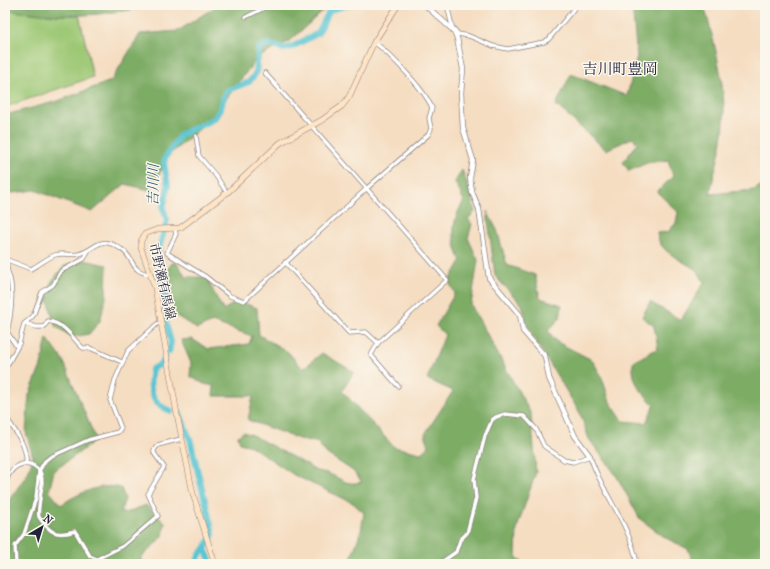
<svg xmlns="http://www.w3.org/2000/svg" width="770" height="569" viewBox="0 0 770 569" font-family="'IM FELL French Canon','Noto Serif JP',serif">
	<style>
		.green { fill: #9cc773; stroke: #5f7457 }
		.forest { fill: #7dac65; stroke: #506750 }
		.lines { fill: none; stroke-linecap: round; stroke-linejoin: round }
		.river { stroke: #5ac5d3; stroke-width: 6 }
		.minor-casing { stroke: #8c807e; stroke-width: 5 }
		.tertiary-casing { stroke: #8c807e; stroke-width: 6 }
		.secondary-casing { stroke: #8c807e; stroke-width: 6 }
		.minor { stroke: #fff; stroke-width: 3.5 }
		.tertiary { stroke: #fff; stroke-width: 4.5 }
		.secondary { stroke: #ffe4c6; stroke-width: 5 }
		.labels { text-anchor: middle; stroke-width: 3; stroke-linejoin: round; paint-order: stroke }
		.street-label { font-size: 13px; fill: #22223b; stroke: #fbf7ec }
		.water-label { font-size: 14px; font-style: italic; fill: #365b70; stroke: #fbf7ec }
		.quarter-label { font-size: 15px; fill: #22223b; stroke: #fbf7ec }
	</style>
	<rect width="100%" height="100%" fill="#fbf7ec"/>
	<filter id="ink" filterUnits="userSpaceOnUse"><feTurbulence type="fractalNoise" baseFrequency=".025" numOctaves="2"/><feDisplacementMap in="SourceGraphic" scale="8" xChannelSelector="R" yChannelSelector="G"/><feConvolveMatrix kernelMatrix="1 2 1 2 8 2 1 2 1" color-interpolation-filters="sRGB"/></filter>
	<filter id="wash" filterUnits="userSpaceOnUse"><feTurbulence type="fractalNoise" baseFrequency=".012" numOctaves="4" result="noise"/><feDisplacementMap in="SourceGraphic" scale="16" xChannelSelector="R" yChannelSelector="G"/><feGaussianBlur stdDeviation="0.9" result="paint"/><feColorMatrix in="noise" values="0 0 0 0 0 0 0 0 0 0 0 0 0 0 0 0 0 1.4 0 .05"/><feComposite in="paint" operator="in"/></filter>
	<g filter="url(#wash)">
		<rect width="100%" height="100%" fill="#f5ddc1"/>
		<polygon class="green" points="5,5 77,5 93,77 5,107"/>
		<g class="forest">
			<path d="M5,5h142c-11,5 -22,6 -33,7 -39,6 -71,3 -109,-2z"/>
			<polygon points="218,5 329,5 290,41 257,58 210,120 170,154 150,190 125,184 92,212 35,190 5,194 5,115 58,101 111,81 140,34 178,31"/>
			<path d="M632,5h72c10,37 21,75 20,114 0,26 -10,50 -14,75l44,-4 11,-7v381h-71l-6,-15 -22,-11 -26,-19 -24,-44 -27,-36 -9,-26 -51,-83 -7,-25 -27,-29 -8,-65 10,19 10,35 28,10 5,23 22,7 -2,13 -12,13 9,11 35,18 9,15 9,27 13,19 23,2 8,-18c-14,-16 -22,-21 -21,-43l25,-14 -4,-22 -12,-9 8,-15 31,18 23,-38c-2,-3 -4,-8 -7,-11 -13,-11 -39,-18 -40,-38l11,-1 8,-9 2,-11 -21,-20 16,-16 -5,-16 -21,3 -18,8 -6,-9 15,-19 -6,-5 -26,12 -50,-45 15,-31 56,22 10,-39z"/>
			<path d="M462,170l10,27 3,15 -7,7 4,5 -4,14 10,22 -7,45 60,109 5,58 -19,56 -1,28 8,8h-175l12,-33 3,-18 -11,-10 -59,-28 -43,-29 -11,-3 -2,-7 5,-4 7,2 59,32c9,8 11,4 20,8 14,5 16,12 33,8l-9,-11 -26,-17 -10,-12 -18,-3 -51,-19 5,-24h-40l1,-10 -10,-2 -14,-8 1,-13 -10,-23 11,-1 16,10 41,-5 3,-8 -40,-14 -15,7 -33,-21 -3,-7 1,-25 10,-13h5l9,14h20l17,33 15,-9 19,7 2,27 29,17 15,17 19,-16 32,19 -12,19 52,56 27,6 8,-7 -4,-12 28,-43 -26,-12 18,-44 -9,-9 19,-33 -6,-11 12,-21c-10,-21 -10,-40 3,-60l-9,-19z"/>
			<polygon points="83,260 107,265 106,298 100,321 89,334 72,337 55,326 48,299 51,282 64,266"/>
			<path d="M47,338l16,22 33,80 -42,31 -5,20 12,14c16,-11 40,-23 60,-17l4,11 -5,14 9,-1 17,-7 19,18 -2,13 -23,23 8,5h-143v-58l23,-33 5,-16 -7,-25 3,-37 12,-29z"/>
		</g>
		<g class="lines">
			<g class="river">
				<polyline points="169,352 171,342 166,324 163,268 157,256 167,220 163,208 168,186 164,163 166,156 181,134 214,119 221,108 224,96 228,90 249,82 256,73 259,48 269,44 283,49 292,47 318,33 330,10 348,5"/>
				<path d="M165,358l-4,6 -9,5c-4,19 -1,35 19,42"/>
				<polyline points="180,414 190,439 213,534 205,549 212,564"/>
				<path d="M197,564c0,-7 3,-11 8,-15"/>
			</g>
		</g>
	</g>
	<g filter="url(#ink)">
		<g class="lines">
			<g class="minor-casing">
				<g id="minor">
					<polyline points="447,5 453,30"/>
					<polyline points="246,17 270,5"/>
					<polyline points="454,29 458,34 469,36 493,46 508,49 544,42 549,39 577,5"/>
					<polyline points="265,73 447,280 378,343 371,355 398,386"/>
					<polyline points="196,136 199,156 216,176 227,193"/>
					<path d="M175,230l1,4 -9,19 39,24 24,19 14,5 122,-112 62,-54 3,-6 -2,-11 3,-10c-7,-18 -43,-55 -58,-66"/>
					<path d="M5,259l26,10c8,-4 16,-11 24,-14 8,-3 16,1 24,-1 18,-5 20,-20 42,-5 14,8 8,23 29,25"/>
					<path d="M7,260c-2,9 3,15 4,24 2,16 0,32 -4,48l10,15"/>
					<polyline points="285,262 349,333 366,332 378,343"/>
					<path d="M25,323l11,4h8l4,-6c18,3 23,16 35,27h7l32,14"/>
					<polyline points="5,369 19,344 24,324 33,316 42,292 53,285 61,271 84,259 88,251"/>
					<path d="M5,416c9,13 23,31 21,47"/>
					<path d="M5,491c1,-4 1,-8 2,-12 5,-15 23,-22 33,-7 6,10 -4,36 -1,45 11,16 17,20 36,14l15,25 7,3 26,-13 35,-30 -10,-22 16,-27 -10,-14v-3l4,-5 23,-6"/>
					<polyline points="16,564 15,546 24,534 36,498 39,471 45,461 50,457 88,440 118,432 121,428 110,400 115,380 128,351 157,324 161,322"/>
					<path d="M442,564l1,-3 13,-9 4,-12 7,-7 9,-35 -2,-19 11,-43 7,-16 4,-3 9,-3 19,2 12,13 8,17 20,14 9,2 17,-6c12,38 40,67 47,108"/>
				</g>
			</g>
			<g class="tertiary-casing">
				<polyline id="tertiary" points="425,5 453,30 457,38 463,69 461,93 463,128 473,160 470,178 472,192 479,209 489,278 520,315 523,331 545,356 549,378 575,436 590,456"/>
			</g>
			<g class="secondary-casing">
				<polyline id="secondary" points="215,564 193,494 177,414 155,288 141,248 141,241 145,234 158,229 180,228 228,192 280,143 322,120 342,106 349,97 374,42 398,5"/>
			</g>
			<use href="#minor" class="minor"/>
			<use href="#tertiary" class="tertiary"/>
			<use href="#secondary" class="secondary"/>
		</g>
	</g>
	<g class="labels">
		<g class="street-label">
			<text transform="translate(163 281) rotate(77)" y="5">市野瀬有馬線</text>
		</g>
		<g class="water-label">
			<text transform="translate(153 185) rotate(-89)" y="5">吉川川</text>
		</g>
		<g class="quarter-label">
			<text x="620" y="74">吉川町豊岡</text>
		</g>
	</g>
	<rect width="770" height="569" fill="none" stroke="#fbf7ec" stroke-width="20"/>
	<g transform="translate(42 527) rotate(38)" stroke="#fbf7ec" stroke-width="3" paint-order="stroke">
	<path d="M0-3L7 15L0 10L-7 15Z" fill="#22223b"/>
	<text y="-6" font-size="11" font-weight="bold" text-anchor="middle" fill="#22223b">N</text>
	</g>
</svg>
